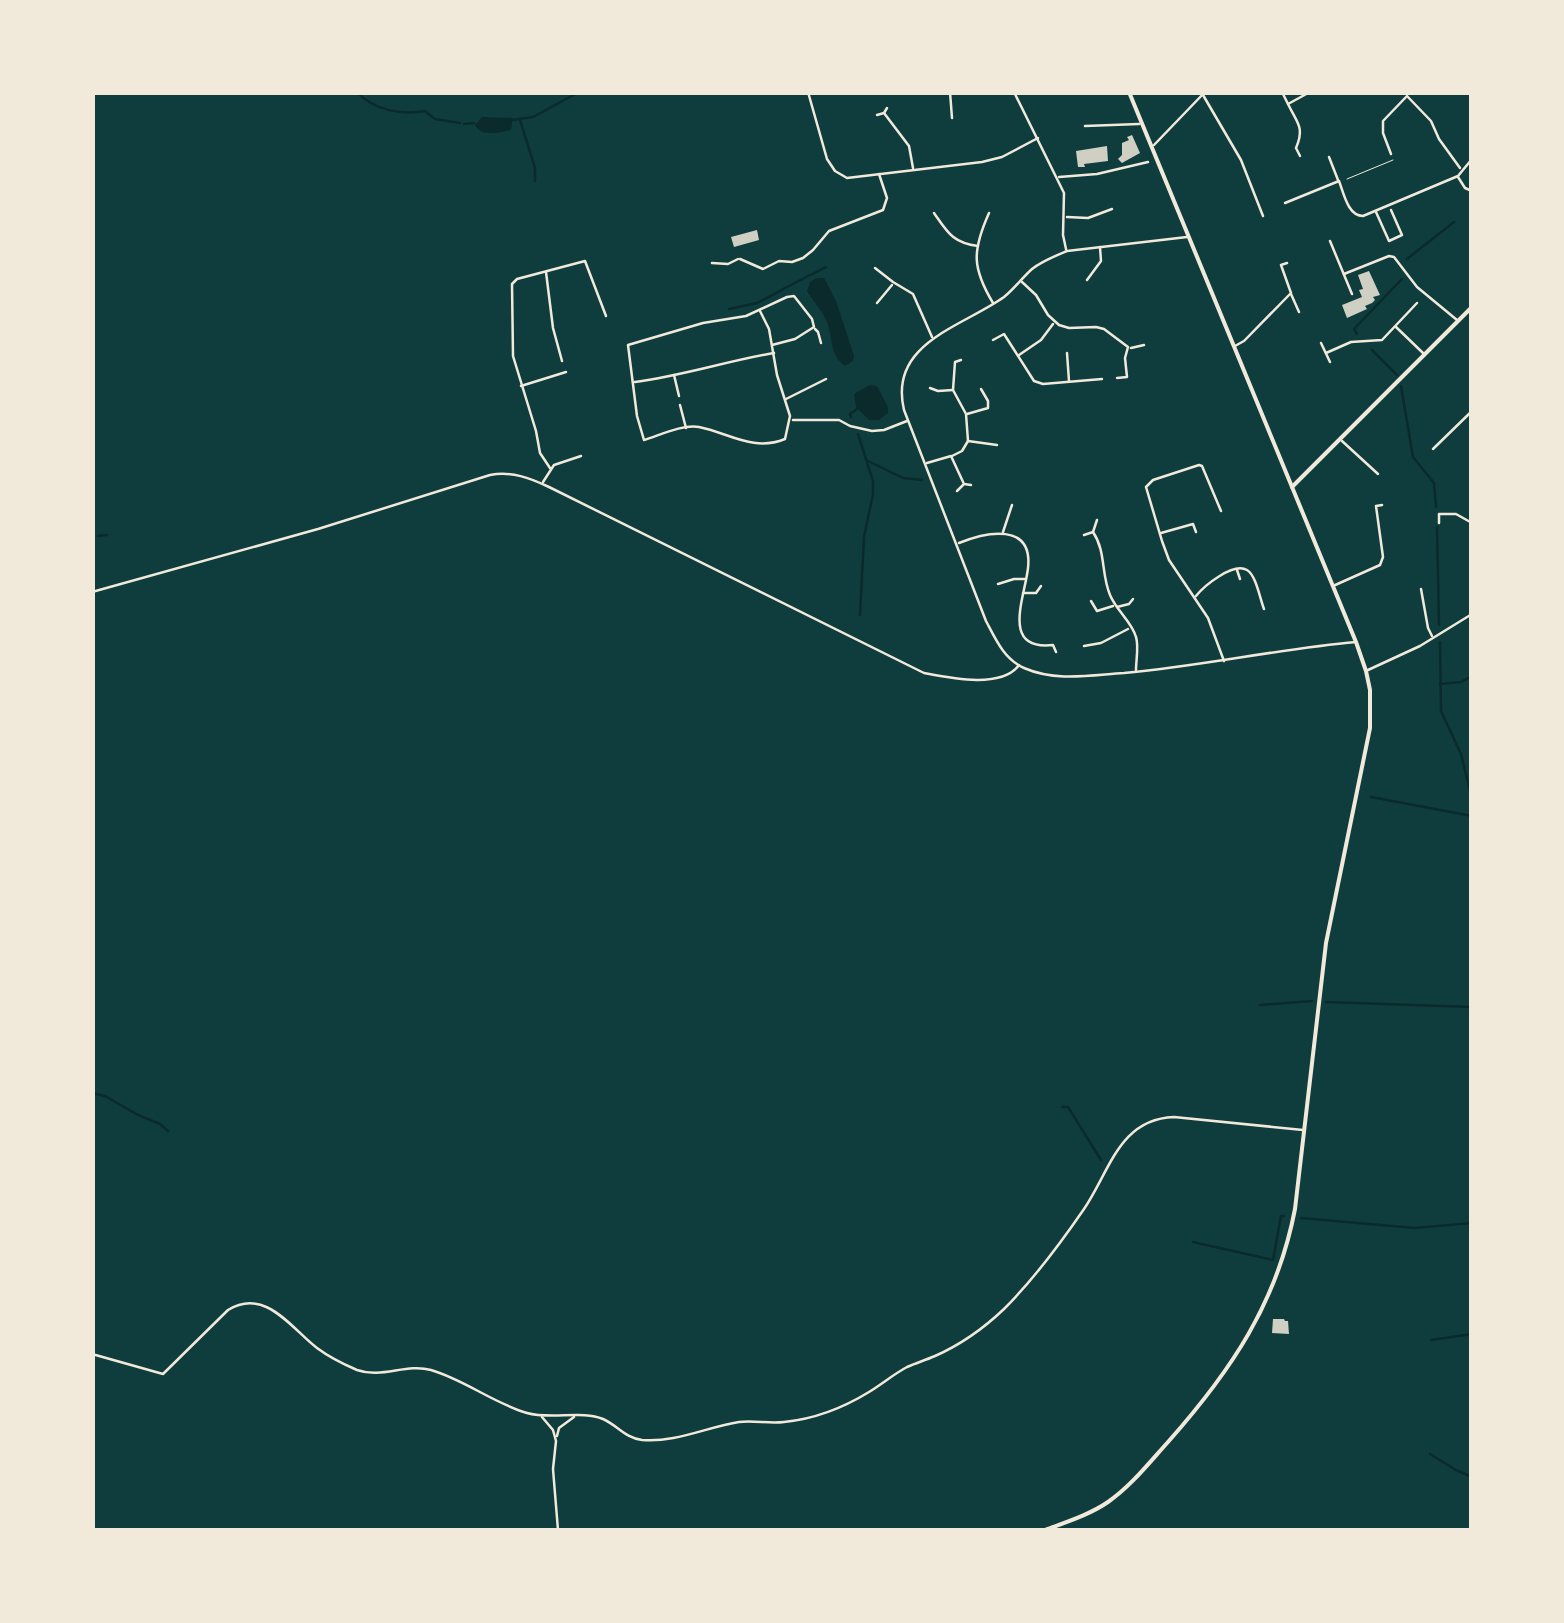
<svg xmlns="http://www.w3.org/2000/svg" width="1564" height="1623" viewBox="0 0 1564 1623" font-family="Raleway,sans-serif">
	<style>
		.water { fill: #0a2a2b }
		.lines { fill: none; stroke-linecap: round; stroke-linejoin: round }
		.stream { stroke: #0a2a2b; stroke-width: 2.5 }
		.building { fill: #cfcfc3 }
		.path { stroke: #f1e9da; stroke-width: 1 }
		.pedestrian { stroke: #f1e9da; stroke-width: 2.5 }
		.minor { stroke: #f1e9da; stroke-width: 2.5 }
		.tertiary { stroke: #f1e9da; stroke-width: 4 }
	</style>
	<rect width="100%" height="100%" fill="#0f3d3e"/>
	<g class="water">
		<path d="M482,117l31,1 -2,12c-12,2 -29,8 -36,-5z"/>
		<path d="M816,278h8l12,23 18,55 -1,5 -8,5c-17,-13 -11,-29 -19,-46 -5,-11 -13,-19 -19,-29l3,-9z"/>
		<polygon points="870,385 877,386 888,407 888,413 879,420 869,420 856,407 854,394"/>
	</g>
	<g class="lines">
		<g class="stream">
			<path d="M357,92c17,19 46,23 68,19l10,8 25,4"/>
			<polyline points="512,120 533,117 579,92"/>
			<polyline points="520,120 535,168 535,181"/>
			<polyline points="464,124 474,123"/>
			<polyline points="1407,259 1454,222"/>
			<polyline points="783,289 826,267"/>
			<polyline points="729,309 757,303 782,290"/>
			<polyline points="1357,334 1354,329 1402,279"/>
			<polyline points="1372,350 1397,375"/>
			<polyline points="1401,386 1413,457 1434,483 1436,507"/>
			<polyline points="851,417 850,414 857,409"/>
			<polyline points="858,434 873,481 873,494 864,537 860,615"/>
			<polyline points="868,461 903,478 922,480"/>
			<polyline points="1437,527 1439,625"/>
			<polyline points="98,536 107,535"/>
			<polyline points="1440,642 1441,711 1461,754 1472,799"/>
			<polyline points="1440,684 1461,682 1472,676"/>
			<polyline points="1371,797 1472,816"/>
			<polyline points="1326,1002 1472,1007"/>
			<polyline points="1260,1005 1312,1001"/>
			<polyline points="92,1093 105,1096 138,1115 160,1124 168,1131"/>
			<polyline points="1062,1107 1068,1107 1101,1160"/>
			<polyline points="1301,1218 1415,1228 1472,1223"/>
			<polyline points="1193,1242 1273,1260 1281,1216 1284,1216"/>
			<polyline points="1431,1340 1472,1334"/>
			<polyline points="1430,1454 1456,1470 1472,1477"/>
		</g>
	</g>
	<g class="building">
		<polygon points="1132,135 1140,153 1122,163 1118,159 1122,155 1122,143 1129,140 1127,137"/>
		<polygon points="1107,146 1108,161 1084,164 1085,167 1078,167 1076,151"/>
		<polygon points="757,230 759,240 734,247 731,237"/>
		<polygon points="1369,271 1380,295 1373,297 1375,300 1372,303 1365,306 1367,309 1347,318 1342,305 1362,297 1359,290 1363,289 1358,275"/>
		<polygon points="1273,1319 1284,1319 1285,1321 1288,1321 1289,1334 1272,1333"/>
	</g>
	<g class="lines">
		<polyline class="path" points="1347,179 1393,160"/>
		<polyline class="pedestrian" points="712,263 728,264 738,259"/>
		<g class="minor">
			<polyline points="808,92 827,159 835,171 847,178 982,162 1002,157 1038,138"/>
			<polyline points="950,92 952,118"/>
			<polyline points="1014,92 1064,193 1063,235 1066,249"/>
			<polyline points="1282,92 1288,104 1310,92"/>
			<polyline points="1203,95 1241,160 1263,216"/>
			<path d="M1288,104c9,19 17,23 8,44l4,8"/>
			<polyline points="884,113 909,146 913,168"/>
			<polyline points="877,115 884,113 887,108"/>
			<polyline points="1085,126 1139,124"/>
			<polyline points="1154,145 1205,92"/>
			<polyline points="1391,154 1383,133 1383,121 1407,96 1431,121 1439,139 1460,168"/>
			<polyline points="1329,157 1338,180"/>
			<polyline points="1059,177 1097,174 1148,162"/>
			<polyline points="1458,177 1465,188 1472,191"/>
			<path d="M1285,203l54,-22c5,13 9,35 24,35l95,-40 14,-17"/>
			<polyline points="1376,212 1389,241 1402,235 1391,210"/>
			<path d="M934,213c14,20 19,30 44,33"/>
			<path d="M989,213c-17,38 -17,55 4,90"/>
			<polyline points="1067,217 1088,218 1112,209"/>
			<path d="M1187,237l-120,14c-12,5 -25,10 -35,18 -10,9 -18,20 -28,28 -42,30 -116,46 -100,113l82,211c10,19 18,38 38,47 32,14 67,7 100,5 78,-7 154,-24 232,-31"/>
			<polyline points="1330,241 1352,294"/>
			<polyline points="740,259 763,269 779,261 792,262 803,258 813,250 829,231 883,210 887,198 879,174"/>
			<polyline points="875,268 893,282 913,294 932,337"/>
			<polyline points="546,272 553,328 562,361"/>
			<polyline points="1344,274 1389,256 1394,257 1417,287 1457,320"/>
			<polyline points="1087,280 1101,261 1100,247"/>
			<polyline points="1022,282 1036,295 1048,315 1059,325 1069,328 1096,327 1104,329 1128,347 1125,358 1127,377 1117,378"/>
			<polyline points="1291,294 1299,312"/>
			<polyline points="877,303 892,285"/>
			<path d="M760,311l9,18 8,46 13,41 -5,23c-32,13 -56,-6 -86,-12 -16,-3 -39,8 -55,13l-7,-24 -9,-71 75,-22 43,-7 41,-19 7,-1 18,23 2,8 -19,12 -23,6"/>
			<polyline points="1396,327 1423,353"/>
			<polyline points="815,329 818,332 821,343"/>
			<polyline points="993,340 1004,334 1034,381 1043,384 1102,379"/>
			<polyline points="1321,343 1330,362"/>
			<polyline points="1235,346 1244,341 1291,293 1281,265 1287,263"/>
			<polyline points="1131,348 1144,345"/>
			<polyline points="1067,353 1069,381"/>
			<polyline points="1326,353 1351,342 1382,340 1417,303"/>
			<polyline points="1019,355 1041,340 1053,324"/>
			<polyline points="961,360 955,362 953,390 966,414 968,441"/>
			<polyline points="674,375 679,396"/>
			<path d="M635,382c47,-6 92,-21 139,-29"/>
			<polyline points="521,386 566,372"/>
			<polyline points="930,388 938,391 953,390"/>
			<polyline points="786,399 826,379"/>
			<polyline points="680,405 686,428"/>
			<polyline points="967,414 988,408 988,401 981,389"/>
			<polyline points="793,420 839,420 850,426 872,431 884,430 907,421"/>
			<polyline points="1342,441 1378,474"/>
			<polyline points="1433,449 1472,411"/>
			<polyline points="952,456 962,451 968,441 997,445"/>
			<polyline points="927,463 951,456 964,484 971,485"/>
			<polyline points="550,468 540,453 536,431 513,356 512,284 517,279 585,261 606,316"/>
			<polyline points="543,482 554,465 581,456"/>
			<polyline points="957,491 963,485"/>
			<polyline points="1221,511 1202,466 1199,465 1153,480 1146,487 1162,541 1169,560 1208,618 1224,661"/>
			<polyline points="1439,523 1439,514 1456,514 1472,523"/>
			<polyline points="1003,532 1012,505"/>
			<polyline points="1093,532 1097,520"/>
			<polyline points="1161,533 1193,524 1196,532"/>
			<path d="M1084,535l9,-3c13,19 8,42 17,63 6,15 22,27 26,42 3,9 0,23 0,33"/>
			<path d="M959,543c27,-11 74,-21 69,25 -3,29 -28,83 25,77l3,7"/>
			<polyline points="1237,570 1240,579"/>
			<polyline points="998,584 1014,579 1025,579"/>
			<polyline points="1333,586 1380,565 1383,557 1376,506 1382,505"/>
			<polyline points="1421,589 1428,628 1432,636"/>
			<path d="M92,592l226,-63 172,-54c22,-4 40,3 59,12l375,186c26,5 78,16 95,-8"/>
			<polyline points="1023,593 1036,593 1041,586"/>
			<path d="M1196,596c8,-10 37,-34 51,-26 9,5 13,29 17,39"/>
			<polyline points="1091,601 1097,611 1113,606"/>
			<polyline points="1117,607 1129,604 1133,599"/>
			<polyline points="1084,646 1101,643 1128,629"/>
			<polyline points="1368,670 1420,646 1472,614"/>
			<path d="M92,1354l71,20 65,-64c37,-23 63,18 89,38 12,9 26,16 40,22 25,9 49,-7 74,0 34,10 62,33 96,43 24,7 55,-3 76,6 14,6 22,19 39,21 33,3 65,-13 97,-18 15,-2 30,2 45,0 30,-3 59,-14 85,-30 13,-8 25,-18 38,-25 9,-4 19,-7 28,-11 25,-11 49,-28 69,-47 30,-30 56,-65 80,-100 26,-38 35,-90 90,-92l129,13"/>
			<polyline points="542,1417 553,1430 556,1441 553,1469 558,1530"/>
			<polyline points="557,1436 559,1428 574,1417"/>
		</g>
		<g class="tertiary">
			<polyline points="1292,487 1472,307"/>
			<path d="M1045,1530c21,-8 44,-15 63,-28 23,-16 41,-39 60,-60 63,-71 109,-139 127,-233l31,-266 44,-215v-38l-4,-19 -10,-29 -227,-550"/>
		</g>
	</g>
	<rect width="1564" height="1623" fill="none" stroke="#f1e9da" stroke-width="190"/>
</svg>
